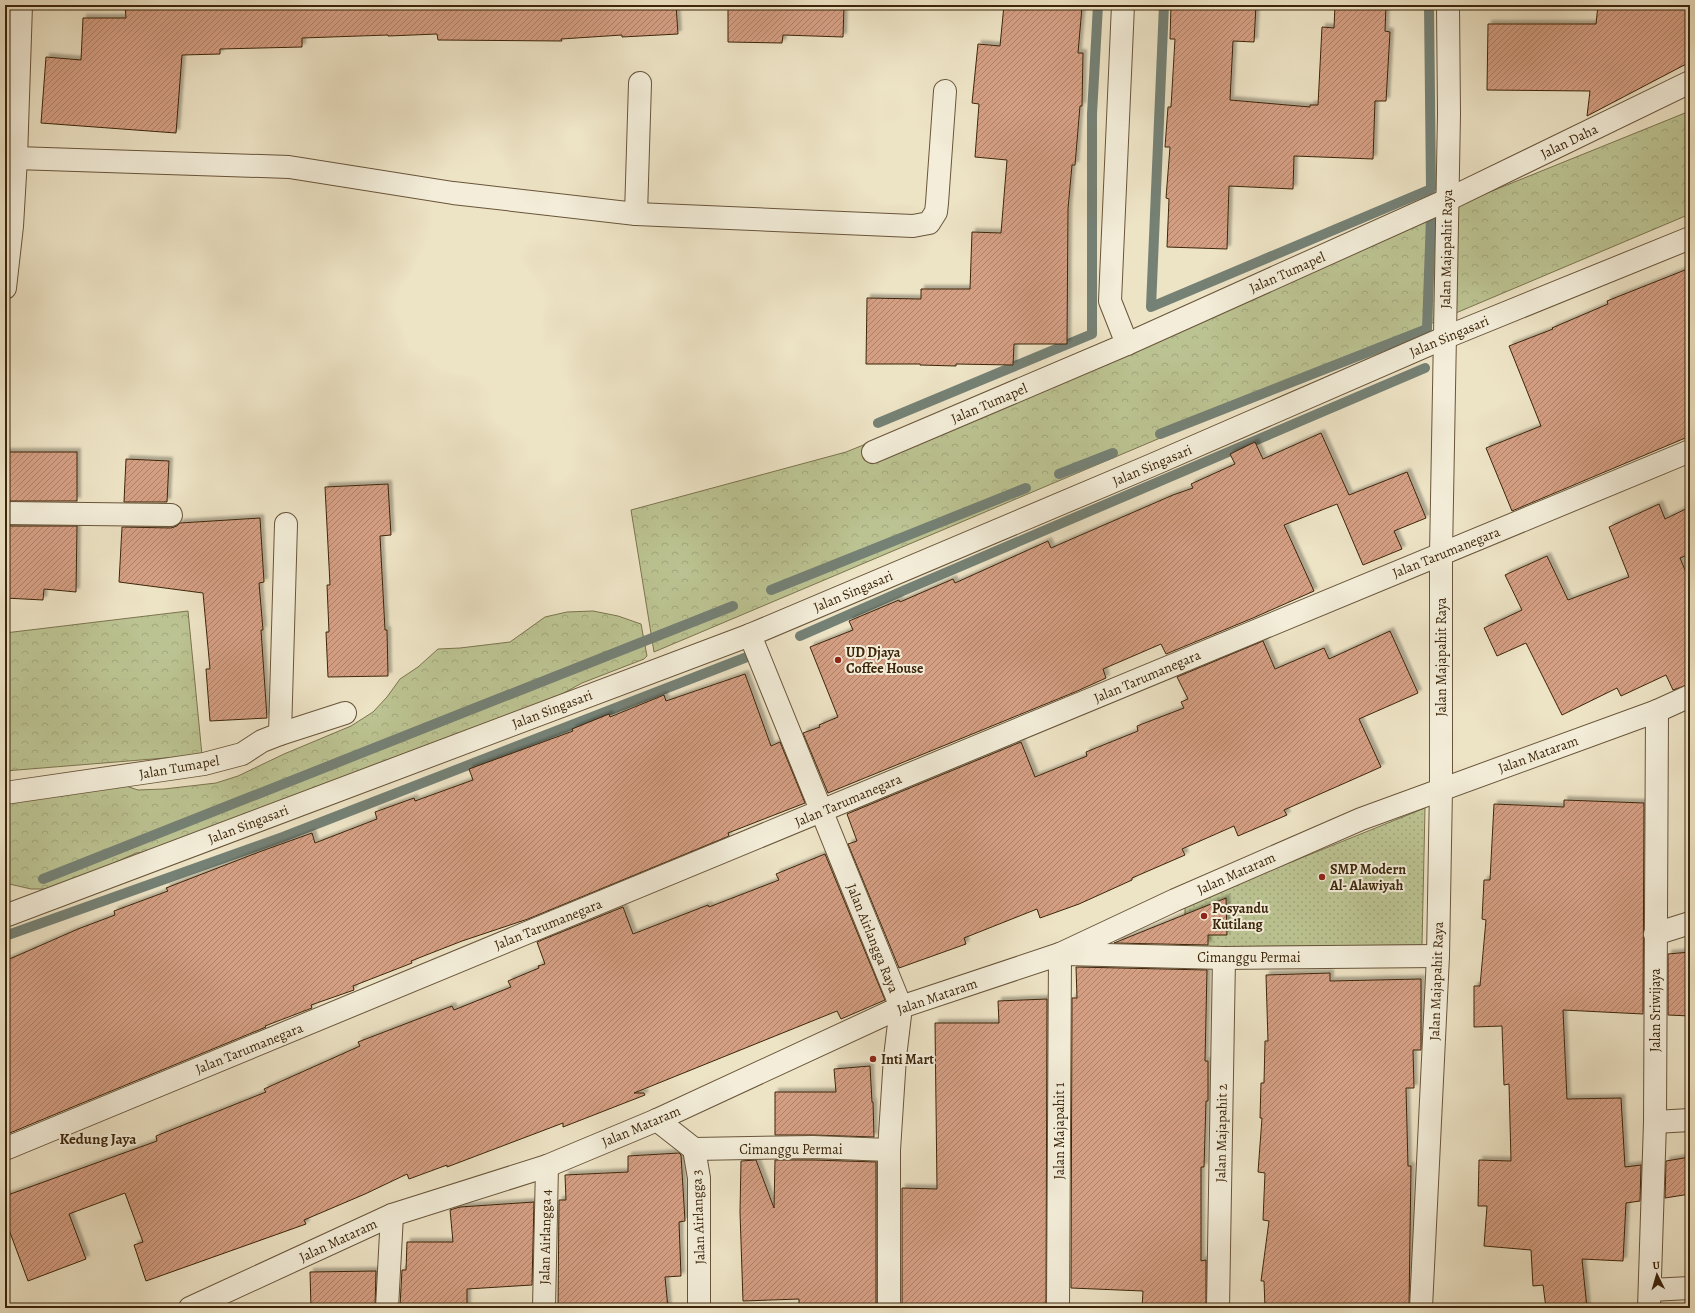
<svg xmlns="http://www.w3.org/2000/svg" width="1695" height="1313" viewBox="0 0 1695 1313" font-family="Alegreya,serif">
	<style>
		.grass { fill: url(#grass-dots); stroke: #7c744e }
		.forest { fill: url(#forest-crowns); stroke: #7c744e }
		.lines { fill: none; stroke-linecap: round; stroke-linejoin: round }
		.stream { stroke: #758175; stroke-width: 10 }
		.building { fill: url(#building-hatch); stroke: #3d260b; filter: url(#shadow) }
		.minor-casing { stroke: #69553a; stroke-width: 24 }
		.minor { stroke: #f3edd9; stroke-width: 22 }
		.poi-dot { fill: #8f2418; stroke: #f3edd9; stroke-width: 1.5 }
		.labels { text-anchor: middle; stroke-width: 4; stroke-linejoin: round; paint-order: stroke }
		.street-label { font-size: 14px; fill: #3d260b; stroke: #f3edd9 }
		.poi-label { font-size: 14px; font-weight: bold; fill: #3d260b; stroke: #f3edd9; text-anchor: start }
		.neighbourhood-label { font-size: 15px; font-weight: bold; fill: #3d260b; stroke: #f3edd9 }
	</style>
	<defs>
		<pattern id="grass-dots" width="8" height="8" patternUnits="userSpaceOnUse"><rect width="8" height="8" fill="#bcc392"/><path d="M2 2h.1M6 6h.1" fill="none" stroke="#a2a77d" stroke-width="1.8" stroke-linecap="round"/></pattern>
		<pattern id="forest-crowns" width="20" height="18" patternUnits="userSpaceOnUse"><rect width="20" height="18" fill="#bcc392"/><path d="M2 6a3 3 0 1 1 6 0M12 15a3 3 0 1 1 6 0" fill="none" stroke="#a2a77d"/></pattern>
		<pattern id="building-hatch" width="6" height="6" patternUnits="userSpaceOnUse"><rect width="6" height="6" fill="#d49e83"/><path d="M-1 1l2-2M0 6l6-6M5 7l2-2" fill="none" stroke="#ad8169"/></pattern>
		<filter id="shadow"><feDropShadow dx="3.5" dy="-3.5" stdDeviation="1" flood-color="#0004"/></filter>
	</defs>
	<rect width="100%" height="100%" fill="#ede3c5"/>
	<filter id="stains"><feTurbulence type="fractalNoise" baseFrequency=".005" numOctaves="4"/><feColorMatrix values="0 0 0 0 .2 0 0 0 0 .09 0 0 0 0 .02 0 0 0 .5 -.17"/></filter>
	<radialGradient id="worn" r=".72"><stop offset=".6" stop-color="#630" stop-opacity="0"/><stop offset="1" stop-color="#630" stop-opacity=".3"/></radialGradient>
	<polygon class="grass" points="1425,808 1422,945 1185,947 1185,905"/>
	<g class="forest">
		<polygon points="1690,111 1690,214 654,652 631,510 846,452"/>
		<polygon points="188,611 202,755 5,771 5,633"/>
		<polygon points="593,611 618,616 641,624 647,656 644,659 582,683 540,706 183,848 136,853 114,863 52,889 31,889 5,883 5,795 114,782 138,790 164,789 216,783 238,776 284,754 351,726 373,712 387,697 400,679 418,667 438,649 460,648 510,642 545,617 567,612"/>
	</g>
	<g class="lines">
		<g class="stream">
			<polyline points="1164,5 1151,307 1431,189 1429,5"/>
			<polyline points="878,423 1092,334 1092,114 1098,5"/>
			<polyline points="1160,434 1427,329 1431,218"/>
			<polyline points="1059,474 1113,453"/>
			<polyline points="771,590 1026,488"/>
			<polyline points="800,636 905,590 1425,368"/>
			<polyline points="43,879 733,606"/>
			<polyline points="5,936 283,837 747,657"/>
		</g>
	</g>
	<g class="building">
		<polygon points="125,5 676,5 678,34 622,37 622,35 561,39 562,41 438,40 437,34 388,36 388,35 302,38 302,47 220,49 220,54 182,55 176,133 41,123 46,57 81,60 83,18 126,18"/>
		<polygon points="728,5 844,5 843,37 783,35 782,43 728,42"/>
		<polygon points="1004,5 1082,7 1078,53 1083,53 1082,106 1080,106 1075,165 1072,165 1068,209 1067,344 1014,344 1013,365 956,364 956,366 920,365 920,364 866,364 867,298 921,299 921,289 970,289 972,232 1001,233 1007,160 975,157 979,104 972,103 978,44 1000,46"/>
		<polygon points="1171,5 1256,5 1254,42 1233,41 1230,100 1310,107 1310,105 1318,105 1322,27 1334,28 1335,5 1386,5 1385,31 1390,32 1386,101 1375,101 1373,159 1294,156 1293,189 1229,186 1227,249 1167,247 1169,199 1166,198 1170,147 1165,147 1168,107 1171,107 1175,39 1170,39"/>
		<polygon points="1598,5 1690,5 1690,62 1587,116 1590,91 1487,90 1488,24 1596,24"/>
		<polygon points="1690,268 1690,436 1512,511 1486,448 1541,426 1509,346 1553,329 1552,328 1608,304 1607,301"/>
		<polygon points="1321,433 1349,495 1407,472 1426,518 1394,531 1402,549 1363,565 1337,504 1284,525 1314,591 1253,618 1166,654 1161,644 1103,669 1106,678 1075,692 828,793 803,733 820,727 819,725 838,717 810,647 853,630 849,621 899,600 900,602 953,579 955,583 1048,541 1051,548 1173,495 1193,488 1191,484 1235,464 1230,454 1255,442 1263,459"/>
		<rect x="5" y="452" width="72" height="49"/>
		<polygon points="126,459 169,461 167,502 124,502"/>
		<polygon points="388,484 391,535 380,536 385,630 387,630 388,676 328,677 326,632 329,632 327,585 330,585 325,487"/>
		<polygon points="1659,504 1665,519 1690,507 1690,554 1680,558 1690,582 1690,684 1673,690 1666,675 1621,696 1617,688 1562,715 1526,643 1497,656 1484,628 1522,610 1505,575 1547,556 1568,600 1629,577 1609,527"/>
		<polygon points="260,518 264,582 259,583 263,630 261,630 267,718 210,721 206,669 210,669 203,593 119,582 122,527 171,528 177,526 180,523"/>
		<polygon points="5,526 77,526 76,592 44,589 43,600 5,598"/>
		<polygon points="1390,631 1418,693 1359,719 1381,767 1284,810 1287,815 1238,836 1234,826 1182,849 1185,855 1132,878 1132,880 1079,904 1040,918 1037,909 964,938 966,944 899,968 848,844 857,841 847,814 1021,742 1035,777 1087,756 1086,752 1138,731 1137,726 1184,708 1181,702 1188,699 1177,677 1263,641 1275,669 1324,648 1329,659"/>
		<polygon points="745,674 771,746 780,742 805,803 728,833 729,836 528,919 462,941 411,961 412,963 353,986 354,990 311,1005 312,1008 265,1026 266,1027 5,1135 5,961 78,929 115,915 114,911 168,891 166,888 259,852 312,833 315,843 377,819 375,812 414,798 415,801 473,780 469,769 573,731 572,729 609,714 610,717 664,695 666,701"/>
		<polygon points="1564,800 1644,803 1643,1014 1563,1010 1567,1099 1621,1098 1625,1167 1641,1165 1640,1201 1626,1203 1623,1261 1582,1259 1587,1308 1546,1308 1543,1285 1533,1286 1531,1250 1484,1246 1487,1206 1478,1206 1479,1160 1511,1161 1509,1084 1504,1085 1502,1026 1474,1027 1474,986 1480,986 1486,920 1482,919 1484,880 1490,880 1494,804 1564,807"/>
		<polygon points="825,854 885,1000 841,1019 837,1011 634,1093 644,1093 645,1095 563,1127 563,1123 447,1167 447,1165 409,1179 407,1174 365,1194 304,1220 306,1224 146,1281 134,1245 143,1242 125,1193 69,1214 86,1259 28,1281 5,1219 5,1196 157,1141 156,1136 266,1092 264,1089 360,1046 358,1042 452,1006 454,1010 511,987 508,981 539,968 538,966 545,964 537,942 623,907 633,934 708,905 709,907 779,880 776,874"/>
		<polygon points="1226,898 1227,935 1208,935 1208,945 1114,943"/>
		<polygon points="1690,952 1690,1016 1668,1015 1668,954"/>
		<polygon points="1076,967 1207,970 1205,1061 1208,1061 1208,1101 1206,1101 1204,1167 1201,1167 1201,1261 1206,1260 1206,1308 1142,1308 1143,1291 1071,1288 1072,998 1077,998"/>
		<polygon points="1330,973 1330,981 1421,979 1421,1050 1413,1050 1414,1088 1406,1088 1408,1166 1411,1166 1409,1308 1265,1308 1264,1281 1261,1281 1269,1221 1263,1220 1265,1173 1258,1172 1262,1118 1260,1118 1261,1083 1264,1083 1265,1041 1268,1041 1266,975"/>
		<polygon points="1047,999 1046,1308 902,1308 902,1188 937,1189 935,1023 999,1023 998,1001"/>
		<polygon points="870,1066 872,1102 873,1102 874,1137 813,1135 775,1135 775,1092 836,1092 834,1069"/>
		<polygon points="679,1153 681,1155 685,1221 679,1222 681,1276 665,1277 668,1308 558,1308 559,1200 566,1200 565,1175 628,1172 628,1156"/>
		<polygon points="1690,1157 1690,1194 1665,1198 1666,1161"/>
		<polygon points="756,1160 774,1208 775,1160 813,1160 876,1162 876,1308 799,1308 799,1299 743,1301 740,1212 741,1161"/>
		<polygon points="534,1202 532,1285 467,1289 467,1307 400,1306 402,1270 406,1270 407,1242 453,1242 450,1210 460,1207"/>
		<polygon points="376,1271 375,1308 311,1308 310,1272"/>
	</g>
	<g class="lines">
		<g class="minor-casing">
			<g id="minor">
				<polyline points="1123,5 1110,301 1127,344"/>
				<polyline points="16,158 289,167 453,193 636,214 913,226 929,223 936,212 937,203 945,91"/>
				<polyline points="636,214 640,83"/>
				<polyline points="5,288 12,226 16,158 21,5"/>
				<polyline points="873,452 1127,344 1447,200 1690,82"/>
				<polyline points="5,513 171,515"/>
				<polyline points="750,635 901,1007 895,1057 889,1150 889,1308"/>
				<polyline points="280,734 286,524"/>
				<polyline points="5,793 204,764 242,754 262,741 280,734 345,713"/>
				<polyline points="5,916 750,635 1152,465 1444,338 1690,238"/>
				<polyline points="1655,934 1690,923"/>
				<polyline points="1065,954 1224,958 1438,956"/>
				<polyline points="657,1120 694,1149 699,1178 699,1308"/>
				<polyline points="1655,1122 1690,1120"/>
				<polyline points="5,1149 1690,451"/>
				<polyline points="694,1149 813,1147 889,1150"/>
				<polyline points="1650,1290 1690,1288"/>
				<polyline points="190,1308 392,1215 547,1166 657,1120 901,1007 1060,954 1175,900 1361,819 1657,711 1690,696"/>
				<polyline points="387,1308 392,1215"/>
				<polyline points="544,1308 547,1166"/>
				<polyline points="1058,1308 1060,954"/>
				<polyline points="1218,1308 1224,958"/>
				<polyline points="1421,1308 1438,956 1441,789 1441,554 1449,114 1448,5"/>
				<polyline points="1649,1308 1655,1122 1657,711"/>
			</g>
		</g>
		<use href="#minor" class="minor"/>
	</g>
	<g class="poi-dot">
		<circle cx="838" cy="660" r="4"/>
		<circle cx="1322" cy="877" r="4"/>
		<circle cx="1204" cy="916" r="4"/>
		<circle cx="873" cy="1059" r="4"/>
	</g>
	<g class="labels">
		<g class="street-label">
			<text transform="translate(1569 141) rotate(-26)" y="5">Jalan Daha</text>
			<text transform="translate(1446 249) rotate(-89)" y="5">Jalan Majapahit Raya</text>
			<text transform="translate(1287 272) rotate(-24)" y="5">Jalan Tumapel</text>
			<text transform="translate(1449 336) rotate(-23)" y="5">Jalan Singasari</text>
			<text transform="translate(989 403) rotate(-23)" y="5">Jalan Tumapel</text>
			<text transform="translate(1152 465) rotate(-23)" y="5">Jalan Singasari</text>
			<text transform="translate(1446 552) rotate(-22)" y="5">Jalan Tarumanegara</text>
			<text transform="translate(853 591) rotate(-23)" y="5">Jalan Singasari</text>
			<text transform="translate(1441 657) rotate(-90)" y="5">Jalan Majapahit Raya</text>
			<text transform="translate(1147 676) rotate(-23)" y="5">Jalan Tarumanegara</text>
			<text transform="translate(552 709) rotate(-21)" y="5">Jalan Singasari</text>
			<text transform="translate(1538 754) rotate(-20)" y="5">Jalan Mataram</text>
			<text transform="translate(179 767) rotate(-10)" y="5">Jalan Tumapel</text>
			<text transform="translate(848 800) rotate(-23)" y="5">Jalan Tarumanegara</text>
			<text transform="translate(248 824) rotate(-21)" y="5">Jalan Singasari</text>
			<text transform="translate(1236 873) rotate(-24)" y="5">Jalan Mataram</text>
			<text transform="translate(548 924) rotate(-22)" y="5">Jalan Tarumanegara</text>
			<text transform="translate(873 938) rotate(68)" y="5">Jalan Airlangga Raya</text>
			<text x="1249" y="962">Cimanggu Permai</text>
			<text transform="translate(1436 981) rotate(-88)" y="5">Jalan Majapahit Raya</text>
			<text transform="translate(937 996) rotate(-19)" y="5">Jalan Mataram</text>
			<text transform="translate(1655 1010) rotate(-90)" y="5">Jalan Sriwijaya</text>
			<text transform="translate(249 1048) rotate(-22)" y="5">Jalan Tarumanegara</text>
			<text transform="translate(641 1126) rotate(-23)" y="5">Jalan Mataram</text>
			<text transform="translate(1059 1131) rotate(-90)" y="5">Jalan Majapahit 1</text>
			<text transform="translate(1221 1133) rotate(-89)" y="5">Jalan Majapahit 2</text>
			<text x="791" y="1154">Cimanggu Permai</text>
			<text transform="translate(698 1217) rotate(-92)" y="5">Jalan Airlangga 3</text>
			<text transform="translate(545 1237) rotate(-89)" y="5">Jalan Airlangga 4</text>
			<text transform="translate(338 1240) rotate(-25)" y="5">Jalan Mataram</text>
		</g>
		<g class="poi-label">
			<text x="846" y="657">UD Djaya<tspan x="846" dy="16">Coffee House</tspan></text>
			<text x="1330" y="874">SMP Modern<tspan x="1330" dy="16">Al- Alawiyah</tspan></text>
			<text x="1212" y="913">Posyandu<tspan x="1212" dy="16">Kutilang</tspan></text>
			<text x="881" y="1064">Inti Mart</text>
		</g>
		<g class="neighbourhood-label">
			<text x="98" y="1144">Kedung Jaya</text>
		</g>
	</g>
	<rect width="1695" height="1313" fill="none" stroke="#ede3c5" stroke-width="20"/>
	<rect x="6" y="6" width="1683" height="1301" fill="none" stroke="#3d260b" stroke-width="2"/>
	<rect x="10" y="10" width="1675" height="1293" fill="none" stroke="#3d260b"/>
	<g transform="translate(1657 1275) rotate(355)" stroke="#f3edd9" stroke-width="3" paint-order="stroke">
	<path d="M0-3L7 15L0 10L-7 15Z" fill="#3d260b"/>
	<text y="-6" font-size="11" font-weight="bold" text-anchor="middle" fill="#3d260b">U</text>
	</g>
	<rect width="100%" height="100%" filter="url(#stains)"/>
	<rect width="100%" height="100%" fill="url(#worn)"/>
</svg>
